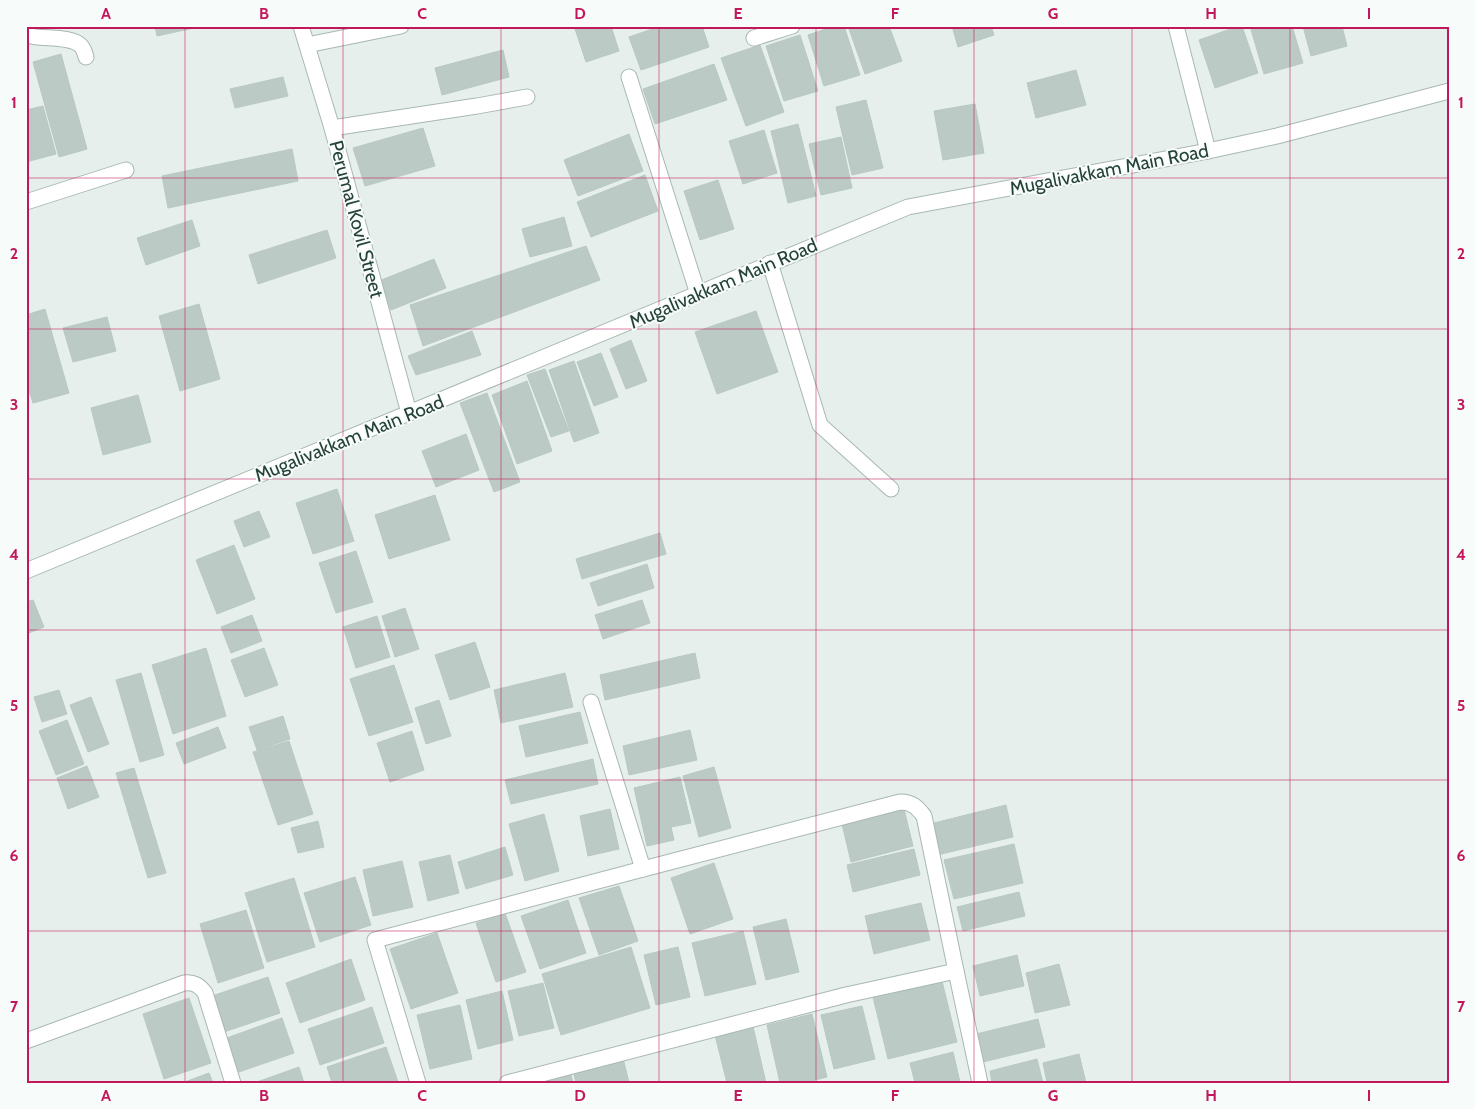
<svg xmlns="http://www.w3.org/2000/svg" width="1475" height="1109" viewBox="0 0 1475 1109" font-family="Cabin,sans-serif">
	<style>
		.building { fill: #bbcac4; stroke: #b8c9c2 }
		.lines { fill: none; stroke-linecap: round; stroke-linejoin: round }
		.minor-casing { stroke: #a8b8b2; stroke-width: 17 }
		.minor { stroke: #fff; stroke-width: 15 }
		.grid { fill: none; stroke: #c2185b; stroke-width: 1; stroke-opacity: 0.55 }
		.labels { text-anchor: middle; stroke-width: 4; stroke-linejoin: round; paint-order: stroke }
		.street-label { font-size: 19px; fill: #24423a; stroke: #f7fbf9 }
		.neatline { fill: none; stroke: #c2185b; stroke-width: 2 }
		.grid-label { font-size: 16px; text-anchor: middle; font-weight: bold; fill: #c2185b }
	</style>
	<rect width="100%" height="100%" fill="#e6efeb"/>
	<g class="building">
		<polygon points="155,26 203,26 157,36"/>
		<polygon points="574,26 611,26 619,51 586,62"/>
		<polygon points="661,26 702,26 709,47 641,70 629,37"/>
		<polygon points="835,26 844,26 860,75 824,86 808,35"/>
		<polygon points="857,26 889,26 902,61 865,74 849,29"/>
		<polygon points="952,26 991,26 994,35 958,47"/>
		<polygon points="1239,26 1242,26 1258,73 1215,88 1199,40"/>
		<polygon points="1250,26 1292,26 1303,63 1264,74"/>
		<polygon points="1303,26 1342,26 1347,46 1311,56"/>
		<polygon points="800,35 818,91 784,101 766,46"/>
		<polygon points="760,45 784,112 746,126 721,58"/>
		<polygon points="503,50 509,77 442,95 435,68"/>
		<polygon points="61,54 87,149 59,157 33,62"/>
		<polygon points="714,64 727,100 655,124 643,89"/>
		<polygon points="1076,70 1086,105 1036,118 1027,83"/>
		<polygon points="283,77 288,96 235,108 230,89"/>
		<polygon points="866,100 883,168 852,175 836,107"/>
		<polygon points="975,104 984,153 943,160 934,111"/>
		<polygon points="43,106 56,154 26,162 26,110"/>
		<polygon points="798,124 816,196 788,203 771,131"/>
		<polygon points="423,128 435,166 365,186 353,148"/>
		<polygon points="764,130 777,173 743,184 729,141"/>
		<polygon points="629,134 643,171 578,196 564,160"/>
		<polygon points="841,137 852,188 821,195 809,144"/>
		<polygon points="292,149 298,181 168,208 162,176"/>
		<polygon points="645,175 658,211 591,237 577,202"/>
		<polygon points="718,180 734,229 700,240 684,191"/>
		<polygon points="564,217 572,246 530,257 522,229"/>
		<polygon points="192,220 200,246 146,265 137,238"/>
		<polygon points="327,230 336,258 258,284 249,255"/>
		<polygon points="586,246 600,280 423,346 410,305"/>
		<polygon points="434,259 446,288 391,310 379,281"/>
		<polygon points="199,304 220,379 180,391 159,316"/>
		<polygon points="45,309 69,393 33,403 26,381 26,315"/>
		<polygon points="756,311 778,372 717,394 695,332"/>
		<polygon points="107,317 116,351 73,362 63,328"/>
		<polygon points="472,331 481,355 416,375 408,356"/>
		<polygon points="631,340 647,381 626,389 610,349"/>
		<polygon points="601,353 618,397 594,406 577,362"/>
		<polygon points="574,361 599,433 574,442 549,370"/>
		<polygon points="545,369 569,431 551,437 527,375"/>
		<polygon points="527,381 552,451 517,464 492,395"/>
		<polygon points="487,393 520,482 494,492 460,403"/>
		<polygon points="138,395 151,442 103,455 91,408"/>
		<polygon points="466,434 479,470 436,487 422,451"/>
		<polygon points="337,489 354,541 313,554 296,503"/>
		<polygon points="435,495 450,540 389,559 375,515"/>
		<polygon points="259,511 270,537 244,547 234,521"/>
		<polygon points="660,533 666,554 582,579 576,559"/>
		<polygon points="234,545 255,599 217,614 196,560"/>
		<polygon points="356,551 373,602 336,613 319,563"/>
		<polygon points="647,564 654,588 598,606 590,583"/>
		<polygon points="33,600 44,627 26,634 26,602"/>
		<polygon points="642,600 650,623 603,639 595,615"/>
		<polygon points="405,608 419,649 395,657 382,616"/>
		<polygon points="252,615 262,641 231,653 221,627"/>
		<polygon points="377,616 390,657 356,668 343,627"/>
		<polygon points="475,642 490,687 450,700 435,655"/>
		<polygon points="206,648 226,716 173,734 152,665"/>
		<polygon points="264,648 278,685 245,697 231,660"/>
		<polygon points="695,653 700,678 605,700 600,675"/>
		<polygon points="394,665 413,722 369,736 350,679"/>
		<polygon points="141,673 164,755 140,762 116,680"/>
		<polygon points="565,673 573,707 501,723 494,690"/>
		<polygon points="59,690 67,714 42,722 34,697"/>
		<polygon points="91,697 109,744 88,752 70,705"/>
		<polygon points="439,700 451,736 426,744 415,708"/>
		<polygon points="580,712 588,743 526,757 519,726"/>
		<polygon points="283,716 290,739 257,750 249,727"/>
		<polygon points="67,720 84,764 56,775 39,731"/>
		<polygon points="218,727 226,748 184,764 176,743"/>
		<polygon points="690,730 697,760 629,775 623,746"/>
		<polygon points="412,731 424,770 390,782 377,743"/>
		<polygon points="289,741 313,814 278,825 253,752"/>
		<polygon points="593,759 598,784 511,804 505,780"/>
		<polygon points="87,766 99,797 68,809 57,778"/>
		<polygon points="714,767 731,828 699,837 683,776"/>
		<polygon points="134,768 166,873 148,878 116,773"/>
		<polygon points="680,777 691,823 671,827 674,840 647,846 634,788"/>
		<polygon points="1006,805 1013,837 937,855 930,824"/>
		<polygon points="610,809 619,849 588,856 580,816"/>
		<polygon points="904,809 913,846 851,862 842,824"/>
		<polygon points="544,814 559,871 525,881 509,824"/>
		<polygon points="318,821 324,847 298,853 291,828"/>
		<polygon points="1014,844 1023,883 954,899 944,860"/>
		<polygon points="505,847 513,875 466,889 458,862"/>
		<polygon points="914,849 920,875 853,892 847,865"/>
		<polygon points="450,855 459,893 428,901 419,862"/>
		<polygon points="402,861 413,907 373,916 363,870"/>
		<polygon points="714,863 733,919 690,934 671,878"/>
		<polygon points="355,877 371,925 320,942 304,893"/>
		<polygon points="294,878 315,947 267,962 245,893"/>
		<polygon points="619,886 638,941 599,955 579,898"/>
		<polygon points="1019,892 1025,916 963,931 957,907"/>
		<polygon points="568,900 586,953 540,969 521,916"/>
		<polygon points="921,903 930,940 874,954 865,916"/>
		<polygon points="246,910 264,968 218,983 200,924"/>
		<polygon points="505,913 526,972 496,982 476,923"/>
		<polygon points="786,919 799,972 766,980 753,927"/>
		<polygon points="743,931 756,984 705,996 692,943"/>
		<polygon points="437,933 458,993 411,1009 390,949"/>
		<polygon points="631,947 650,1008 561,1035 542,974"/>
		<polygon points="678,947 690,997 656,1005 644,955"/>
		<polygon points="1017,955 1024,986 980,996 973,966"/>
		<polygon points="351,959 365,1000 300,1023 286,983"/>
		<polygon points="1059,964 1070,1005 1035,1013 1026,973"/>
		<polygon points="268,977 280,1013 221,1033 209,997"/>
		<polygon points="942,981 957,1042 888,1059 873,997"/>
		<polygon points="543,983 554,1028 519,1036 508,991"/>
		<polygon points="502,991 513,1040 478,1049 466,1000"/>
		<polygon points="189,998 211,1063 164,1079 143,1014"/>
		<polygon points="460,1005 472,1059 430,1069 417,1015"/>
		<polygon points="862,1006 875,1059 834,1069 821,1015"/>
		<polygon points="372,1007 384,1043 320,1065 308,1029"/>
		<polygon points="812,1014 827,1077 803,1083 780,1083 767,1025"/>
		<polygon points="282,1018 294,1053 236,1073 224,1039"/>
		<polygon points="1038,1019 1045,1047 983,1062 976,1034"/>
		<polygon points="752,1022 766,1083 727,1083 714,1031"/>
		<polygon points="386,1047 398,1082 332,1083 327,1067"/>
		<polygon points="953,1052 960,1082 915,1083 910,1063"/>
		<polygon points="1079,1054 1086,1083 1047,1083 1043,1063"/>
		<polygon points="623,1058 629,1083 576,1083 573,1070"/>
		<polygon points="1037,1059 1043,1083 992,1083 990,1071"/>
		<polygon points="299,1067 304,1083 254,1083"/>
		<polygon points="570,1071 573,1083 525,1083"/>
		<polygon points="209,1073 213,1083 182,1083"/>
	</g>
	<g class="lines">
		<g class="minor-casing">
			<g id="minor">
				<polyline points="301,26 332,128 409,413"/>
				<polyline points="1176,26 1208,151"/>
				<path d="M26,35c15,5 45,0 55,11 3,3 4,8 5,11"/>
				<polyline points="754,38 792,26"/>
				<polyline points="307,45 401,26"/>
				<polyline points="629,77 698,294"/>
				<polyline points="332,128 477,106 527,97"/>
				<polyline points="26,202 126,170"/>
				<polyline points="770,263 820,425 891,489"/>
				<polyline points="26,571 908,207 1208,151 1277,136 1449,91"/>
				<polyline points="591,702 643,869"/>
				<path d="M26,1041l158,-58c10,-1 15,2 21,10l28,90"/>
				<path d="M418,1083l-43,-143 268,-71 257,-67c12,0 17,5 24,14l32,155 24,112"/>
				<polyline points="507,1083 846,995 956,971"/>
			</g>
		</g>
		<use href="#minor" class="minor"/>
	</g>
	<path class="grid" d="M185,26v1057M343,26v1057M501,26v1057M659,26v1057M816,26v1057M974,26v1057M1132,26v1057M1290,26v1057M26,178h1423M26,329h1423M26,479h1423M26,630h1423M26,780h1423M26,931h1423"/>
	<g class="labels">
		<g class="street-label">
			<text transform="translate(1109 169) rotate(-11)" y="7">Mugalivakkam Main Road</text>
			<text transform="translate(357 219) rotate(75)" y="7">Perumal Kovil Street</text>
			<text transform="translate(723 283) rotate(-23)" y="7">Mugalivakkam Main Road</text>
			<text transform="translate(349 438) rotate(-22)" y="7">Mugalivakkam Main Road</text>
		</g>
	</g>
	<rect width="1475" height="1109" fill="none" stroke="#f7fbf9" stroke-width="55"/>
	<rect x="28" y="28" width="1420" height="1054" class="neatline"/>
	<g class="grid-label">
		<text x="106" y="19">A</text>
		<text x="264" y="19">B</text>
		<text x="422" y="19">C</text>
		<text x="580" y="19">D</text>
		<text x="738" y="19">E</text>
		<text x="895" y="19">F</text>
		<text x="1053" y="19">G</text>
		<text x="1211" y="19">H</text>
		<text x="1369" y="19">I</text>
		<text x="14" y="108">1</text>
		<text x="1461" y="108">1</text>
		<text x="14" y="259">2</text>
		<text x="1461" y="259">2</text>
		<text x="14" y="410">3</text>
		<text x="1461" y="410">3</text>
		<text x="14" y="560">4</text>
		<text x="1461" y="560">4</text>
		<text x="14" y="711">5</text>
		<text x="1461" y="711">5</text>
		<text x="14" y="861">6</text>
		<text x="1461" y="861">6</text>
		<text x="14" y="1012">7</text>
		<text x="1461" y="1012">7</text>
		<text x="106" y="1101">A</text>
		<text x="264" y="1101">B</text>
		<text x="422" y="1101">C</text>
		<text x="580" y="1101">D</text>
		<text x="738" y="1101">E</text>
		<text x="895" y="1101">F</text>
		<text x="1053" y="1101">G</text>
		<text x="1211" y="1101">H</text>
		<text x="1369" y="1101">I</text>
	</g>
</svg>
